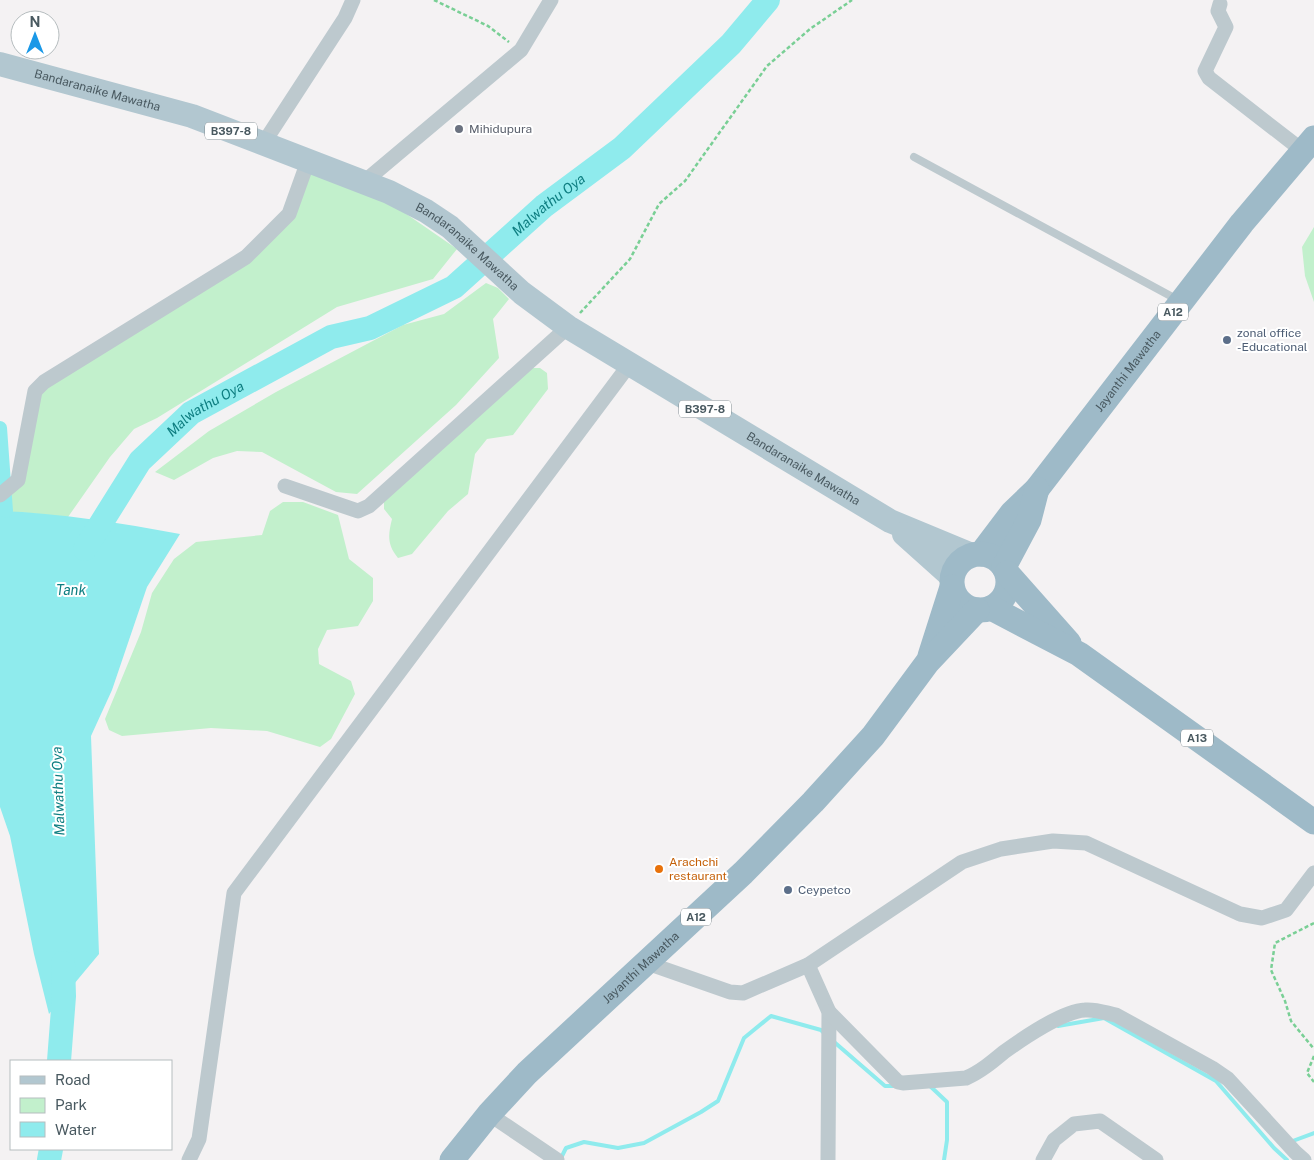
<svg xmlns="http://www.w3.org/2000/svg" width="1314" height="1160" viewBox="0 0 1314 1160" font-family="'Public Sans',sans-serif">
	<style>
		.green { fill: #c2f0cc }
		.water { fill: #8febed }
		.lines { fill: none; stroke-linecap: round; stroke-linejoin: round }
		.stream { stroke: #8febed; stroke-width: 4 }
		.canal { stroke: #8febed; stroke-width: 14 }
		.river { stroke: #8febed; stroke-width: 24 }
		.path { stroke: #79cf95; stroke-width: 2.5; stroke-dasharray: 4 2.5; stroke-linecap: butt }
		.service { stroke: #bdc9ce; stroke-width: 8 }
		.minor { stroke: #bdc9ce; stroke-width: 15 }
		.primary { stroke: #b2c7d0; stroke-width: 24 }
		.trunk { stroke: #9ebac8; stroke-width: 25 }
		.worship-dot { fill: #6b7280; stroke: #fff; stroke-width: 2 }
		.service-dot { fill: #5c6f8a; stroke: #fff; stroke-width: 2 }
		.food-dot { fill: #e8710a; stroke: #fff; stroke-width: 2 }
		.labels { text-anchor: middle; stroke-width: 4; stroke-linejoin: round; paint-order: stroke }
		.shield { fill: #fff; stroke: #808b90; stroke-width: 1 }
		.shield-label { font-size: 11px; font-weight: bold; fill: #495960 }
		.street-label { font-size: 12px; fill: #495960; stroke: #fff }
		.worship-label { font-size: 12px; fill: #5b616d; stroke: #fff; text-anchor: start }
		.service-label { font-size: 12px; fill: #4e5e75; stroke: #fff; text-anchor: start }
		.food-label { font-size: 12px; fill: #c56008; stroke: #fff; text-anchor: start }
		.water-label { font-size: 14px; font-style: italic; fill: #0e7e81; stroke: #fff }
	</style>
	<rect width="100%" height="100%" fill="#f4f2f3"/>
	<g class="green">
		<polygon points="313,170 389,202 457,249 433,279 337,307 157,418 134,429 110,457 68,517 28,513 0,511 0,502 18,480 35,391 261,243"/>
		<polygon points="1314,227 1314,302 1305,276 1302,247"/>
		<polygon points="486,283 498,288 509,299 493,319 499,358 456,405 357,494 336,492 262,452 237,451 213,458 174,480 155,472 209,431 276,392 403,325 444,314"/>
		<path d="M531,368h9l7,5 1,16 -35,46 -26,4 -12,15 -7,40 -20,17 -36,43 -14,4c-11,-13 -10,-23 -6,-39l-8,-10v-12z"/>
		<polygon points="283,502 303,502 338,515 349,559 373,578 373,601 358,626 327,630 318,649 319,664 351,681 355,694 331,739 320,747 267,731 211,728 122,736 109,730 105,719 141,632 152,593 174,559 196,542 262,535 270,511"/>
	</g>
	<path class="water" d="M0,511c60,2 121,12 180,23l-33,53 -35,103 -21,46 8,218 -50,60 -15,-60 -24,-118 -10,-29z"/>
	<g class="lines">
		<g class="stream">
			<polyline points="1058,1026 1104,1018 1216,1081 1274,1148 1287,1160"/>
			<polyline points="833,1041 885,1086 896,1086"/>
			<polyline points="930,1086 947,1102 947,1140 944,1160"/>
			<polyline points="1290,1142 1314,1133"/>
			<polyline points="561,1158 566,1148 584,1142 618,1148 644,1143 701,1112 718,1101 744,1038 771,1016 821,1030 824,1033"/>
		</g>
		<polyline class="canal" points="0,428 6,511"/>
		<g class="river">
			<path id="s1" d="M85,549l55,-88 51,-48 140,-76 39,-9 84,-41 90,-81 78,-58 109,-104 37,-44"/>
			<polyline points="59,1061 64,996 63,963"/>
			<polyline points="49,1160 51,1149"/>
		</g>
		<g class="path">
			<polyline points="434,0 488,26 509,42"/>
			<polyline points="580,313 630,259 659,204 685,181 767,66 810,29 852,0"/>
			<polyline points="1314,923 1275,943 1271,970 1285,1001 1291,1021 1314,1049"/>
			<polyline points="1314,1056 1307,1073 1314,1082"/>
		</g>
		<polyline class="service" points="914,157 1178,300"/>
		<g class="minor">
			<polyline points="1220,4 1218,11 1226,27 1205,71 1209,78 1303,151"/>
			<polyline points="263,144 345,18 353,0"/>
			<polyline points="364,182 521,50 551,0"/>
			<polyline points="285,486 358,511 369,506 568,327"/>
			<polyline points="0,495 18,480 35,391 44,382 246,257 289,214 308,161"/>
			<polyline points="647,963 730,992 743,993 808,965 962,862 1001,849 1053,841 1086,843 1240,914 1262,918 1286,910 1314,873"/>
			<polyline points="808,965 829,1012 828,1160"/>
			<path d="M829,1012l69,70 5,1 63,-5c14,-6 26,-16 38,-26 18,-13 59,-41 81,-42 11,-1 21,3 31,5l96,53 16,11 67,73 9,8"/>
			<polyline points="489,1114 557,1160"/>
			<polyline points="189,1160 199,1139 234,893 629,365"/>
			<polyline points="1043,1160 1054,1140 1074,1124 1100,1121 1156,1160"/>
		</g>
		<g class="primary">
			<path id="s2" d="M0,64l192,52 197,76 37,19 24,16 72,66 46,34 322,194 82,34"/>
			<polyline points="904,534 952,577"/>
		</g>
		<g class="trunk">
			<path id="s3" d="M981,554l31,-41 25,-24 205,-266 72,-85"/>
			<circle cx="980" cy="582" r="28"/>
			<polyline points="1004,567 1029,520 1037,489"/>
			<polyline points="1007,573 1069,643"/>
			<polyline points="991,608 1079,654 1314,822"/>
			<polyline points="930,656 952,587"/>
			<path id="s4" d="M452,1160l37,-46 38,-41 216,-200 70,-71 60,-66 54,-73 50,-53"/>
		</g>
	</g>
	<circle class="worship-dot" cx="459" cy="129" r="5"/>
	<g class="service-dot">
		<circle cx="1227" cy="340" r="5"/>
		<circle cx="788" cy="890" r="5"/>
	</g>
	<circle class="food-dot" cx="659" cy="869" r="5"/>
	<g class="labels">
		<g class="shield">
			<rect x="205" y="122.5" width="52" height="17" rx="4"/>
			<rect x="1158" y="303.5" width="30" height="17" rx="4"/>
			<rect x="679" y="400.5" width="52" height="17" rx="4"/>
			<rect x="1181" y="729.5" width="32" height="17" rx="4"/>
			<rect x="681" y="908.5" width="30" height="17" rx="4"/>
		</g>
		<g class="shield-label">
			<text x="231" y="135">B397-8</text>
			<text x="1173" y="316">A12</text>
			<text x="705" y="413">B397-8</text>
			<text x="1197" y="742">A13</text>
			<text x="696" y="921">A12</text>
		</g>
		<g class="street-label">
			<text dy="4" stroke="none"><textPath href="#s2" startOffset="101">Bandaranaike Mawatha</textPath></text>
			<text dy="4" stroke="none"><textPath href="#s2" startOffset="506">Bandaranaike Mawatha</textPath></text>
			<text dy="4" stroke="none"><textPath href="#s3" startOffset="235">Jayanthi Mawatha</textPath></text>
			<text dy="4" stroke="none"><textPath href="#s2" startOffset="910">Bandaranaike Mawatha</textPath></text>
			<text dy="4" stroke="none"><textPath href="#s4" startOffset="270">Jayanthi Mawatha</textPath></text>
		</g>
		<g class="worship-label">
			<text x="469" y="133">Mihidupura</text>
		</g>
		<g class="service-label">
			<text x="1237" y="337">zonal office<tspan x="1237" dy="14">-Educational</tspan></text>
			<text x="798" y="894">Ceypetco</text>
		</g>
		<g class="food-label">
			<text x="669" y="866">Arachchi<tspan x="669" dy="14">restaurant</tspan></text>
		</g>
		<g class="water-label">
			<text dy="5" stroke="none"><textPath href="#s1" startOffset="592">Malwathu Oya</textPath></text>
			<text dy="5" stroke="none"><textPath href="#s1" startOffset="188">Malwathu Oya</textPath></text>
			<text x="71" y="595">Tank</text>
			<text transform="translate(58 791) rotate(-92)" y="5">Malwathu Oya</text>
		</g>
	</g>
	<rect x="10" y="1060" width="162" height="90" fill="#ffffff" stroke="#b6bdbf"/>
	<rect x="20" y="1076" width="25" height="8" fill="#b2c7d0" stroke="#b6bdbf"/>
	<text x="55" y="1085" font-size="15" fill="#495960">Road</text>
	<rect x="20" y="1098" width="25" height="15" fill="#c2f0cc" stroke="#b6bdbf"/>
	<text x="55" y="1110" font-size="15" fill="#495960">Park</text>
	<rect x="20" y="1122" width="25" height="15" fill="#8febed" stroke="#b6bdbf"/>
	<text x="55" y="1135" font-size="15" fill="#495960">Water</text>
	<g transform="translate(35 35)"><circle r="24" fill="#ffffff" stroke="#b6bdbf"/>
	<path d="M0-4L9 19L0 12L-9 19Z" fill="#1a98e7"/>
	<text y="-8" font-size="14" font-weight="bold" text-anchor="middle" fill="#495960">N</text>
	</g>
</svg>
